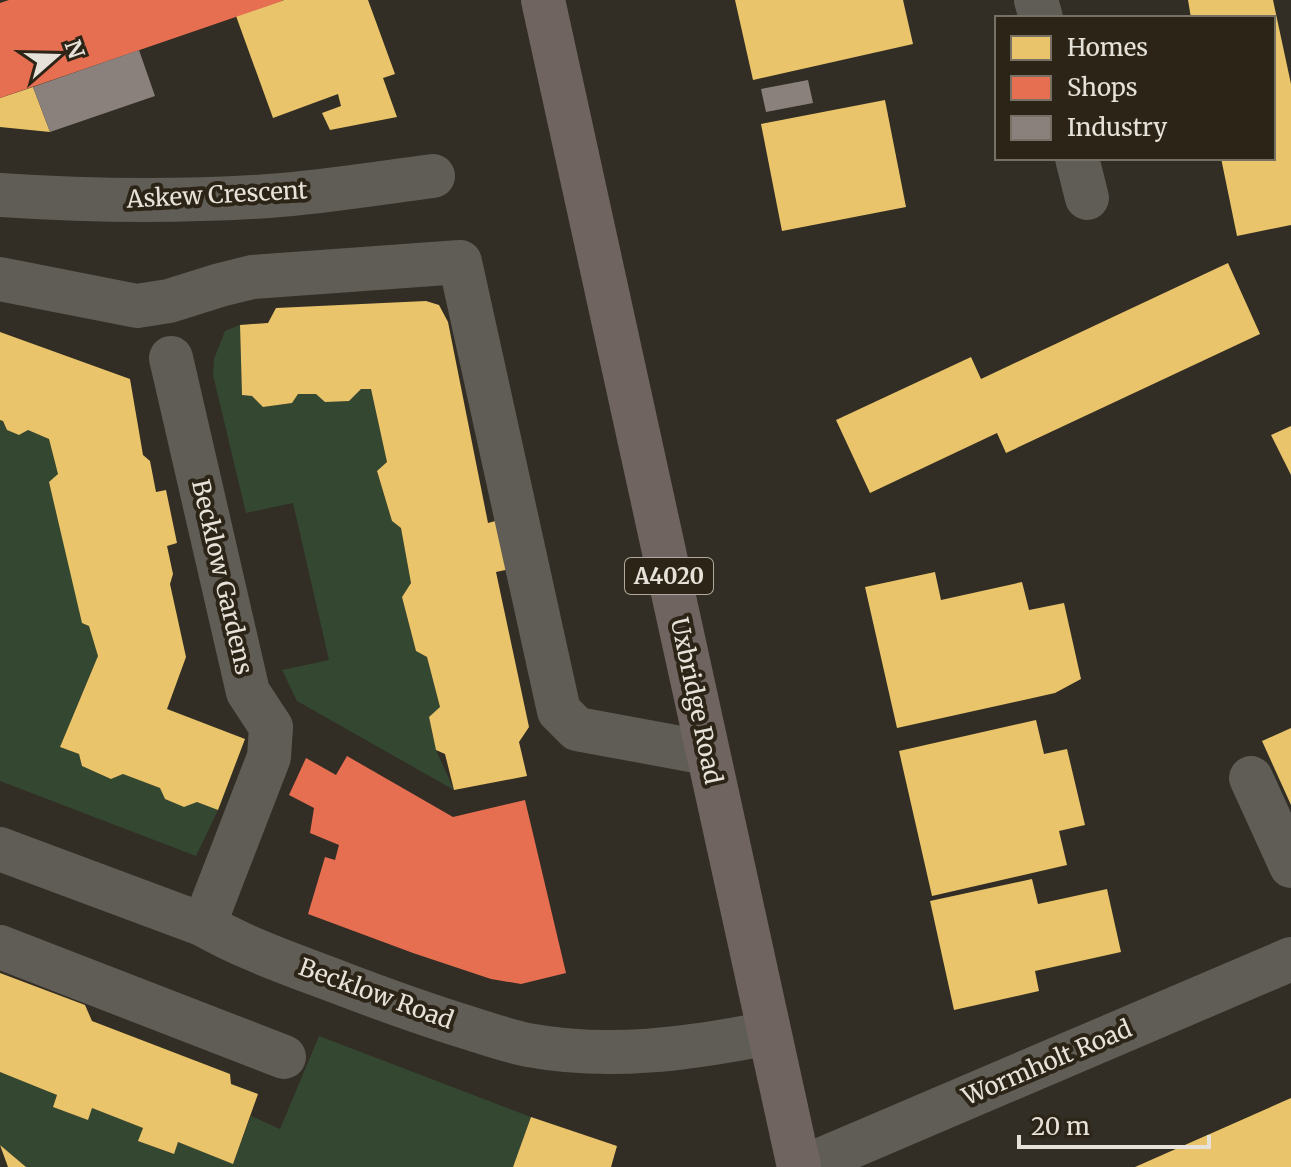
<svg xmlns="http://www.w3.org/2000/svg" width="1291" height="1167" viewBox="0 0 1291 1167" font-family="Merriweather,serif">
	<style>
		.green { fill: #344731 }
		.homes { fill: #e9c46a }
		.shops { fill: #e76f51 }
		.industry { fill: #8a817c }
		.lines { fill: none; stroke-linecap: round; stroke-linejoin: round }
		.minor { stroke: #605d56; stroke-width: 44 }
		.major { stroke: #706460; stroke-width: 44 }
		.labels { text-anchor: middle; stroke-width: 8; stroke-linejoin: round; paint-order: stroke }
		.shield { fill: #2c2517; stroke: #afa99f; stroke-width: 2 }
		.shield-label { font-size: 22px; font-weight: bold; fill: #e7e2d9 }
		.street-label { font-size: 24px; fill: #e7e2d9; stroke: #2c2517 }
	</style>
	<rect width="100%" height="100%" fill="#322e25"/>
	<g class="green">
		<polygon points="240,325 242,395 252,396 263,407 292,403 298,394 316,394 349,401 361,389 371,389 387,462 377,472 392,521 401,528 411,583 402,597 416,651 427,657 440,707 429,718 436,750 454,790 297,701 282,670 329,660 293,503 246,513 213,375 214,359 225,331"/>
		<polygon points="0,420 3,421 7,430 19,435 28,430 49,439 58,474 49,483 98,656 60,747 79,754 82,766 111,779 123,774 160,788 165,799 184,807 197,802 218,810 196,856 0,781"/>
		<polygon points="319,1036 531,1117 513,1167 26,1167 0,1145 0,1072 57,1095 53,1107 87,1119 92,1108 143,1128 139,1141 173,1154 178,1142 233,1163 251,1116 280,1129"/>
	</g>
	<g class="homes">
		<polygon points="284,0 368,0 395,74 383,78 397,117 330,130 322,113 341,106 338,94 273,118 236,16"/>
		<polygon points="735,0 903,0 913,44 753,80"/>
		<polygon points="1188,0 1273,0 1291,84 1291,225 1237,236 1221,158 1273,158 1273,18 1191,18"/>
		<polygon points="33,87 50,132 0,127 0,98"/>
		<polygon points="885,100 906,207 782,231 761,124"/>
		<polygon points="1228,263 1260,334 1006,453 997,433 870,493 836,420 971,357 981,379"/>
		<polygon points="426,301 439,305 448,322 488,523 499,520 510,569 496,572 529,727 519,742 527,776 454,790 445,754 436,750 429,717 440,707 427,657 416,651 402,597 411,583 401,528 392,521 377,471 387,462 371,389 361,389 349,401 325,402 316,394 298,394 292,403 263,407 252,396 242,395 240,325 268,323 276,308"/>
		<polygon points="0,332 130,379 143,455 150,461 156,492 166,490 177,543 167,546 173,574 170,584 186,657 167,709 245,739 218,810 197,802 184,807 165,799 160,788 123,774 111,779 82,766 79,754 60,747 98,656 89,626 82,623 49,482 58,474 49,439 28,430 19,435 7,430 3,421 0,420"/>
		<polygon points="1291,426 1291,475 1271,435"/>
		<polygon points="935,572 941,600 1022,582 1029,610 1064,603 1081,679 1055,693 897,728 865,587"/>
		<polygon points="1036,720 1044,754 1067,749 1085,825 1059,831 1067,865 932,896 899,751"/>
		<polygon points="1291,728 1291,805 1262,741"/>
		<polygon points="1032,879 1038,904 1107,889 1121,952 1035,971 1039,991 954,1010 930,901"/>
		<polygon points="0,973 85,1005 92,1021 230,1074 231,1084 258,1094 233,1164 178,1142 174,1154 138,1141 143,1128 92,1108 88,1120 53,1107 57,1095 0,1072"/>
		<polygon points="1291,1098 1291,1167 1135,1167"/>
		<polygon points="531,1117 617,1146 611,1167 513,1167"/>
		<polygon points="0,1145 26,1167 8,1167"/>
	</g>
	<g class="shops">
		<polygon points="9,0 282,0 282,1 0,98 0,3"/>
		<polygon points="347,756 453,817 525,800 566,973 521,984 491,979 413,953 308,914 325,857 335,860 339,845 310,833 314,808 289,795 306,758 336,775"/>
	</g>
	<g class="industry">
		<polygon points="139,50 155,96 50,132 33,87"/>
		<polygon points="808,80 813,103 766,112 761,89"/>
	</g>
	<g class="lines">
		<g class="minor">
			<polyline points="1036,0 1041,18"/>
			<polyline points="1077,158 1087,198"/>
			<path d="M0,195c90,6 179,7 269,1 55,-4 110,-13 164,-20"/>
			<polyline points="0,279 137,306 169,301 220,285 252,277 460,262 559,711 577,729 707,753"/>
			<polyline points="171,358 248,692 271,727 269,757 204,925"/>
			<polyline points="1251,778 1291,866"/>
			<path d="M0,849l204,76c44,25 92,41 139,59 42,16 84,31 126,44 19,6 39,13 59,17 81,15 160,4 241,-12"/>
			<polyline points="0,947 284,1057"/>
			<polyline points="804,1167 1291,959"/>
		</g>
		<polyline class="major" points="543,0 799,1167"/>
	</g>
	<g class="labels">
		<rect class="shield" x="625" y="558" width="88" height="36" rx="6"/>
		<g class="shield-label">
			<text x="669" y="584">A4020</text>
		</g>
		<g class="street-label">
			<text transform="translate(217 195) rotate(-3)" y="8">Askew Crescent</text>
			<text transform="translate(222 577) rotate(77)" y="8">Becklow Gardens</text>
			<text transform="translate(696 701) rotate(78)" y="8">Uxbridge Road</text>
			<text transform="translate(376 994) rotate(20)" y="8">Becklow Road</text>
			<text transform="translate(1047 1063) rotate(-23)" y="8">Wormholt Road</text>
		</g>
	</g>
	<rect x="995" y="16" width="280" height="144" fill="#2c2517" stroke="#777165" stroke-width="2"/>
	<rect x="1011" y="36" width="40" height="24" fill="#e9c46a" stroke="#777165" stroke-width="2"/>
	<text x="1067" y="56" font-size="24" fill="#e7e2d9">Homes</text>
	<rect x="1011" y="76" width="40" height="24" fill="#e76f51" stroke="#777165" stroke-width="2"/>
	<text x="1067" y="96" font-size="24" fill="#e7e2d9">Shops</text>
	<rect x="1011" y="116" width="40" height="24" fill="#8a817c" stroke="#777165" stroke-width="2"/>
	<text x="1067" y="136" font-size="24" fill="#e7e2d9">Industry</text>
	<g transform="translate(56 56) rotate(70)" stroke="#2c2517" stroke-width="6" paint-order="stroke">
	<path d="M0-6L14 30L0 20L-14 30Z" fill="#e7e2d9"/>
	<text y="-12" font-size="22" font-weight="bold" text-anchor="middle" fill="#e7e2d9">N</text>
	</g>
	<path d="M1019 1135v12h190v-12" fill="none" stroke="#e7e2d9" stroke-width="4"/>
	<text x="1031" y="1135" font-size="24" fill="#e7e2d9" stroke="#2c2517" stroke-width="6" paint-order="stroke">20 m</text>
</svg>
